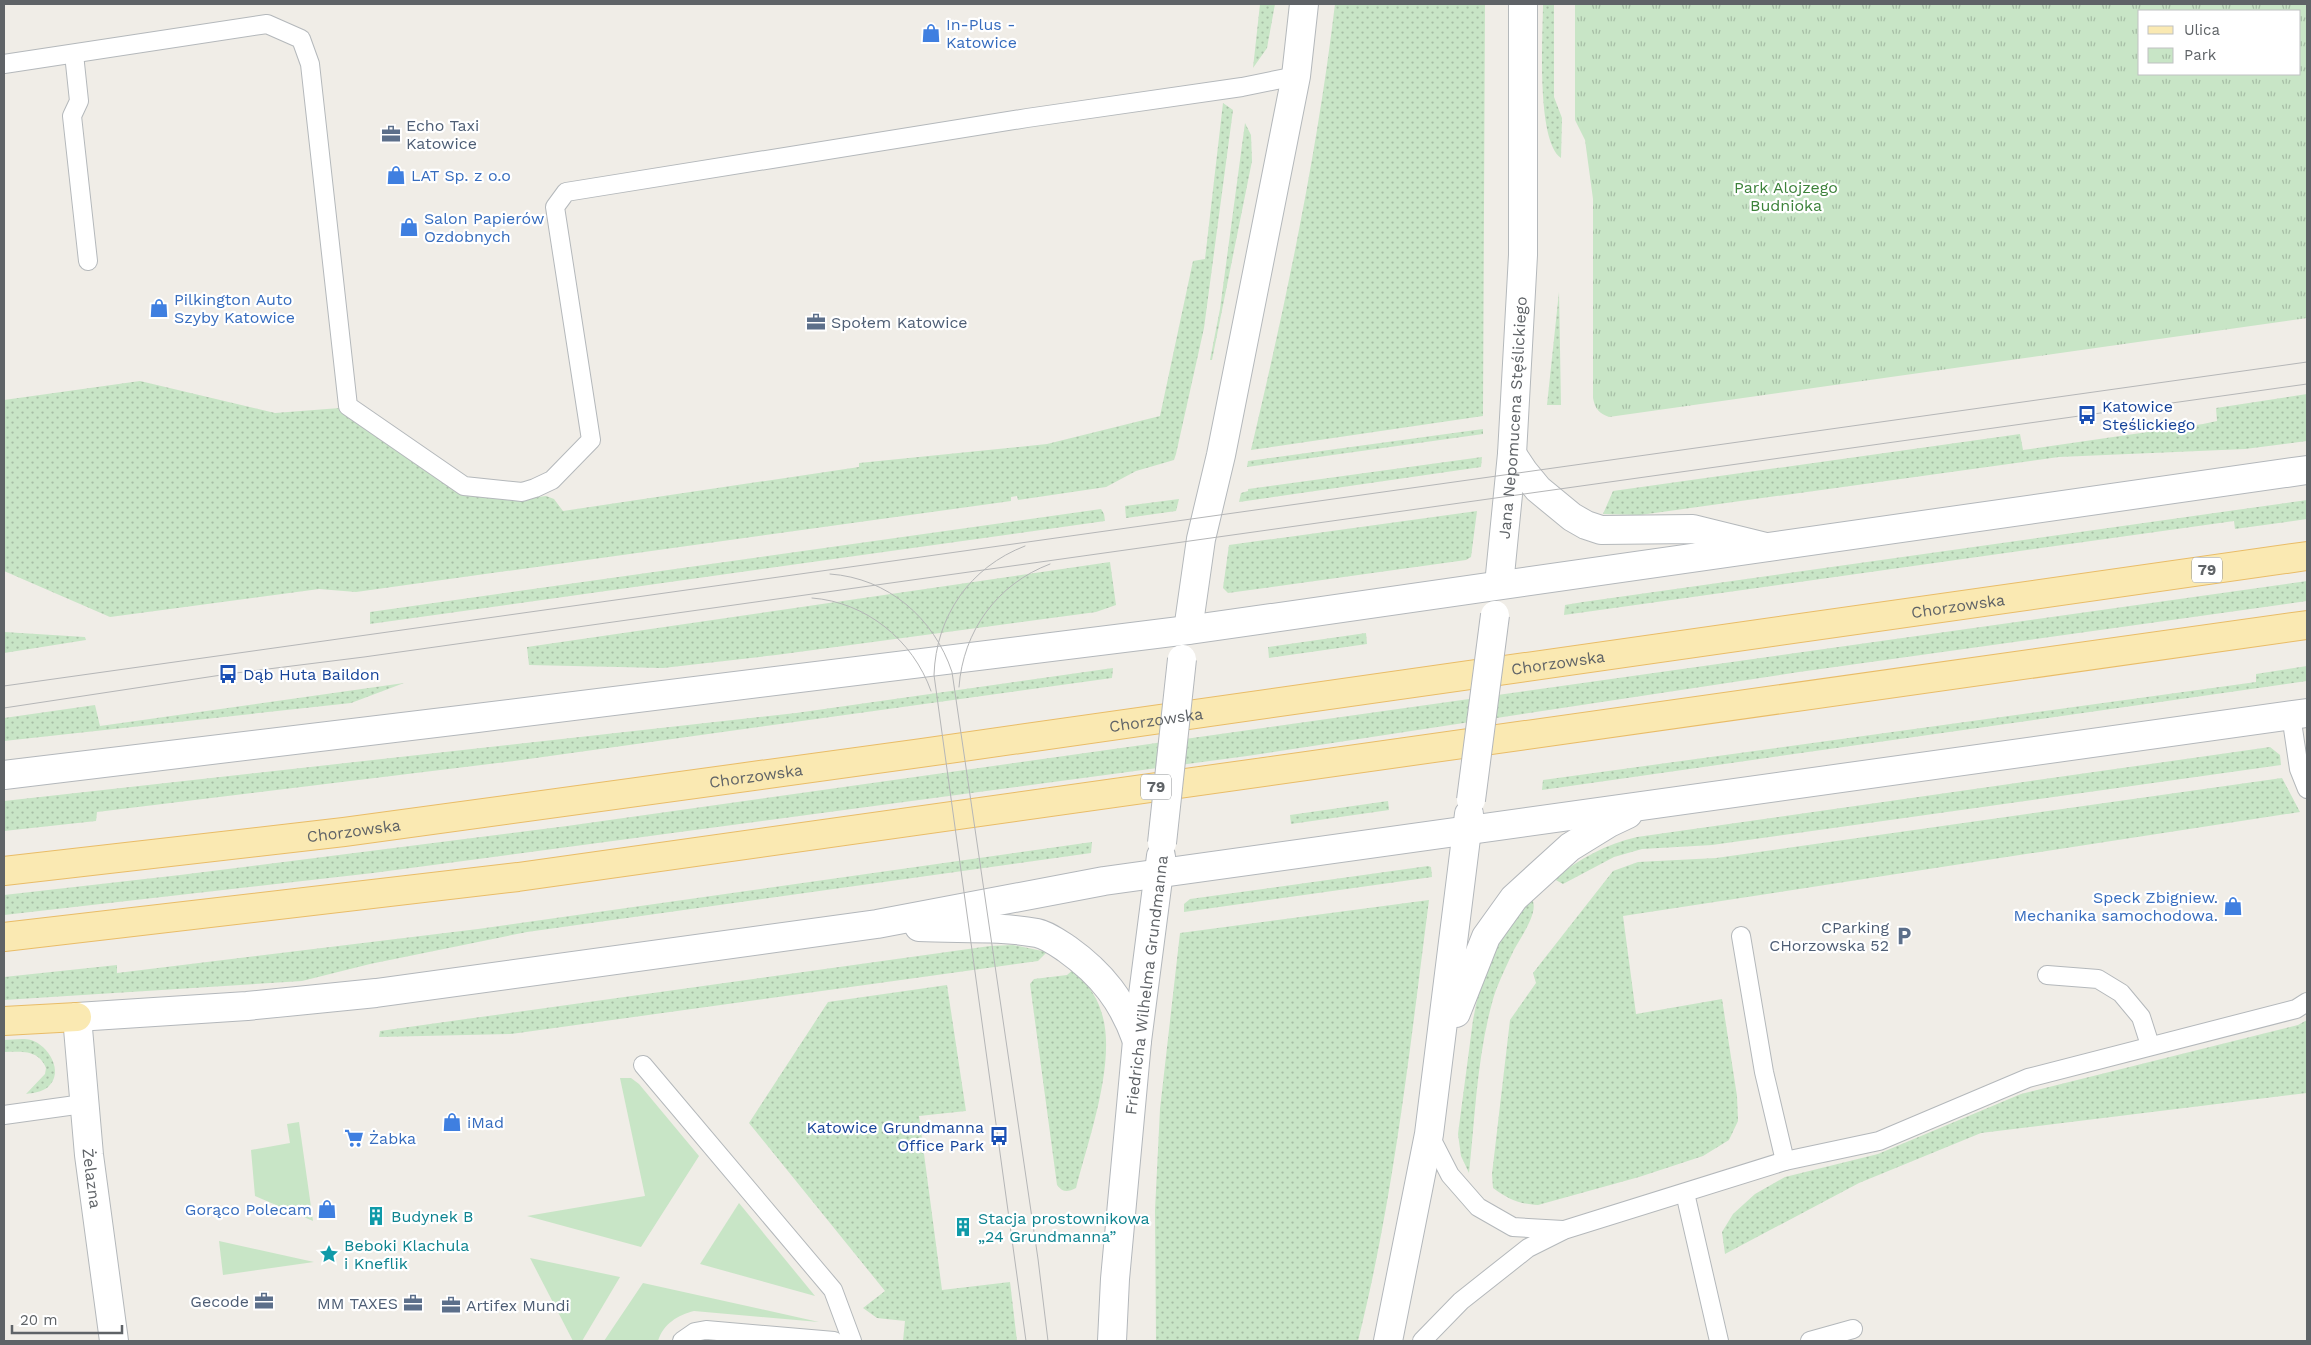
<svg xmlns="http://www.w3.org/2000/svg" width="2311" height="1345" viewBox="0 0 2311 1345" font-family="'Work Sans',sans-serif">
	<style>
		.grass { fill: url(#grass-dots) }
		.park { fill: url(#park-tufts); fill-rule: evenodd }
		.garden { fill: #c8e5c6 }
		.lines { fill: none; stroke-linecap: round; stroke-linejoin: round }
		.service-casing { stroke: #b4b8bb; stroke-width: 20 }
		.tertiary-casing { stroke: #b4b8bb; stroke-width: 30 }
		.secondary-casing { stroke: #b3b7bb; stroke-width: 30 }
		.primary-casing { stroke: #e9bc67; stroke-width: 30 }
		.service { stroke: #fff; stroke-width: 18 }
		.tertiary { stroke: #fff; stroke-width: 28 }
		.secondary { stroke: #fff; stroke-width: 28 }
		.primary { stroke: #fae9b2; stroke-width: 28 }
		.tram { stroke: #b5b6b7; stroke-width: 1 }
		.secondary-bridge-casing { stroke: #b3b7bb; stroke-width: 30; stroke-linecap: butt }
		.secondary-bridge { stroke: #fff; stroke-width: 28 }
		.labels { text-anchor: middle; stroke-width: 4.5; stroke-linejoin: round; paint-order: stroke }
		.shield { fill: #fff; stroke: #8f9295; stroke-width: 1 }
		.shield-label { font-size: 15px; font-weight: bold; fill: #5f6367 }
		.shop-label { font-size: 16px; fill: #366cbe; stroke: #fff; text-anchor: start }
		.service-label { font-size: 16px; fill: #4e5e75; stroke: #fff; text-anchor: start }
		.park-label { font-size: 16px; fill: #3c823a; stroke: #fff }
		.transit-label { font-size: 16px; fill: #164399; stroke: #fff; text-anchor: start }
		.street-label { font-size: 16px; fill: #5f6367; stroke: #fff }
		.culture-label { font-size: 16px; fill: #0d838f; stroke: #fff; text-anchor: start }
	</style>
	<defs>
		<pattern id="grass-dots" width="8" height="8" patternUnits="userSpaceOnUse" patternTransform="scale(1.25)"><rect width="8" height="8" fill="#c8e5c6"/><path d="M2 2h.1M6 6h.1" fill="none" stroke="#a6bda5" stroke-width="1.8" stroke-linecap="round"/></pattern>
		<pattern id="park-tufts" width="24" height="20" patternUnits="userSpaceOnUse" patternTransform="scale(1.25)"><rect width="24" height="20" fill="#c8e5c6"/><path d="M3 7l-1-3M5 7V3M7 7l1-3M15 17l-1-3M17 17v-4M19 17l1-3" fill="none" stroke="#a6bda5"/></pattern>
	</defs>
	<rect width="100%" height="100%" fill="#f0ede7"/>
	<g class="grass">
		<polygon points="1260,4 1275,4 1267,48 1253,68"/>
		<path d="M1335,4h150l-2,412 -232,34c35,-148 66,-295 84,-446z"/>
		<path d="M1543,4h11v93l8,21 -1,40c-25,-18 -18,-123 -18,-154z"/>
		<polygon points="1223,103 1233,110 1204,328 1176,454 1174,460 1136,471 1106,487 1018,500 1017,496 1011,497 1011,501 356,592 319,589 110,617 4,571 4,400 140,381 275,413 340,408 461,494 523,499 546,496 554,499 563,511 859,467 859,463 1047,444 1160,416 1193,261 1205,259"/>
		<polygon points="1245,123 1251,135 1252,161 1212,360 1210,360 1220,309"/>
		<polygon points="1559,292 1561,405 1547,405"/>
		<polygon points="2307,394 2307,441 2245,449 2059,457 1640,515 1603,514 1613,491 2020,434 2023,450 2203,424 2217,421 2216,408"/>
		<polygon points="1483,429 1483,434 1247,467 1248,461"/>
		<polygon points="1482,457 1481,467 1239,502 1241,493 1248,491 1248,489"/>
		<polygon points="1179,499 1176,511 1126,518 1125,506"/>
		<polygon points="2307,500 2307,519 2235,529 2234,521 1564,615 1565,605 1583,602"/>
		<polygon points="1101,509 1104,514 1105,521 370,624 370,612"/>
		<polygon points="1477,511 1471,557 1466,560 1228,593 1223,588 1229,545"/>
		<polygon points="1110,562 1116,605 1096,612 776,655 663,668 529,665 527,647"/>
		<polygon points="2307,581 2307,601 1799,672 1247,756 373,873 4,915 4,895 180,875 567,826"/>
		<polygon points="4,632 85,637 86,640 4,653"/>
		<polygon points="1366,633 1367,644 1269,658 1268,647"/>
		<polygon points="2307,666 2307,681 1542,790 1543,780 2256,682 2256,674"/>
		<polygon points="1113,668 1112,678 514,761 97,812 96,821 4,831 4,801 796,713"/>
		<polygon points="404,683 351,703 4,741 4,718 95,705 100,726"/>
		<path d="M2270,747l10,8 1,10 -569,80 -70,4 -28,8 -51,27 -9,-5c25,-20 52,-35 83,-42z"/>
		<path d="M2282,778l18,34 -677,104 13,98 86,-15 15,97 1,25 -9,19 -26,16 -64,21 -101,28c-19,-1 -30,-6 -45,-17l-1,-14 18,-154 26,-37 -3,-10 80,-102 25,-9 78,-4z"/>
		<polygon points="1388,801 1389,810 1291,824 1290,815"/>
		<polygon points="1092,842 1091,853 527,932 370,964 302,981 4,1000 4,977 117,965 117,973 478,929"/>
		<polygon points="1428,866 1431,867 1432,877 1184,912 1184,904 1190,899"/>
		<path d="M1532,899c8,14 -14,41 -20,55 -7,15 -16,33 -20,49 -15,55 -17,114 -23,170l-8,-17 -3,-22 15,-114 6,-30 11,-31 12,-23z"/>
		<path d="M1429,900c-19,147 -35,297 -71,441h-202l-1,-131 5,-101 20,-176z"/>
		<polygon points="1013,945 1047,952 1038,961 511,1034 379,1037 380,1031 990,946"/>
		<path d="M1074,969c11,13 22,25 27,42 17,47 -13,130 -25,177 -8,4 -13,5 -19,-3l-27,-201 4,-5 33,-4z"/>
		<polygon points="947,985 966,1111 919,1116 942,1290 1010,1282 1017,1341 903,1341 905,1321 877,1318 863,1308 885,1291 749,1123 828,1002"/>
		<polygon points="2307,1020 2307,1093 1981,1133 1859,1183 1725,1254 1722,1232 1733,1214 1755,1194 1785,1177 1878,1154 2021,1094 2298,1025"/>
		<path d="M4,1040c8,0 19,-2 27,0 17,5 34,32 17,47 -6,5 -15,6 -22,7l19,-20 1,-6c-8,-19 -25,-16 -42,-16z"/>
	</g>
	<path class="park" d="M1575,4h732v314l-698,99c-10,-4 -14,-8 -16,-19v-199l-8,-59 -10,-20zM2140,11h160v63h-160z"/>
	<g class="garden">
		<polygon points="620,1078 631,1078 639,1084 699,1156 641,1247 527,1216 645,1196"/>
		<polygon points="299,1122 313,1221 255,1196 251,1150 290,1143 287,1124"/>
		<polygon points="739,1203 815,1296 700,1264"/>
		<polygon points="219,1241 314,1262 223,1275"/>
		<polygon points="530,1258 620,1277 582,1341 573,1341"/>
		<path d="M643,1283l176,39 -125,-11c-16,4 -31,13 -36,30h-54z"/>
	</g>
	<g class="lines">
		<g class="service-casing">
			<g id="service">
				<polyline points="74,54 79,101 72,116 88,261"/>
				<polyline points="4,64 267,24 301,39 310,64 348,406 464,486 522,492 535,488 552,480 591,440 555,207 566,192 1027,118 1242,87 1296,76"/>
				<polyline points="2291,715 2299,769 2307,789"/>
				<polyline points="1741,936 1764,1072 1785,1161"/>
				<polyline points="2047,975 2098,979 2121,993 2141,1017 2150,1045"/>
				<polyline points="643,1065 833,1290 852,1341"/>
				<polyline points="4,1115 83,1104"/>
				<polyline points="1429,1134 1450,1175 1478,1207 1513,1227 1563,1230"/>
				<polyline points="1685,1193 1719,1341"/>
				<polyline points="682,1341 695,1332 706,1330 834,1341"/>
				<polyline points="1422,1341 1461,1301 1528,1248 1564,1230 1785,1161 1879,1141 2028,1078 2296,1009 2307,1002"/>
				<polyline points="1810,1341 1853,1329"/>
			</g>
		</g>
		<g class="tertiary-casing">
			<g id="tertiary">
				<polyline points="1512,454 1524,472 1538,489 1572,517 1586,525 1601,530 1693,529 1766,547"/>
				<path id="s1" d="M1499,585l13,-131 11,-199v-251"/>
				<polyline points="1188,630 1201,539 1221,455 1296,76 1304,4"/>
				<path id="s2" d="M77,1017l12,138 25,186"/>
			</g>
		</g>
		<g class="secondary-casing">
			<g id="secondary">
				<polyline points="4,775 477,718 1188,630 2307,470"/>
				<path d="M919,927c37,2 81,-1 118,6 10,2 21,10 30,16 35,25 56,52 70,92"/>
				<polyline points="1456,1013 1486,937 1514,898 1570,847 1609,823 1628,814"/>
				<polyline points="77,1017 247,1006 376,993 877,924 1104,881 2307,713"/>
				<polyline points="1112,1341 1115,1279 1137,1041 1161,856"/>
				<polyline points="1388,1341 1429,1134 1469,814"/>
			</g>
		</g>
		<g class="primary-casing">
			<g id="primary">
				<path id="s3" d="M4,871l340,-39 577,-79 1386,-197"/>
				<polyline points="4,937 518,877 2307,625"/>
				<polyline points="4,1021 77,1017"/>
			</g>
		</g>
		<use href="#service" class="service"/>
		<use href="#tertiary" class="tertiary"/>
		<use href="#secondary" class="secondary"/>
		<use href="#primary" class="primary"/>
		<g class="tram">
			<path d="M1025,546c-55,21 -89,70 -91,129l92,666"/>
			<path d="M830,574c58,4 104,44 122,98l86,587 10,82"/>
			<path d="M812,598c54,4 101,42 119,93"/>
			<polyline points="4,686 2307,362"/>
			<path d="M959,687c4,-56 38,-103 91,-123"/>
			<polyline points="4,708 228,674 364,657 2307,384"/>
		</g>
		<g class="secondary-bridge-casing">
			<g id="secondary-bridge">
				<polyline points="1471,800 1495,615"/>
				<polyline points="1162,843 1182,659"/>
			</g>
		</g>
		<use href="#secondary-bridge" class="secondary-bridge"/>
	</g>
	<defs>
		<g id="shop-bare" transform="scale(1.5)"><path d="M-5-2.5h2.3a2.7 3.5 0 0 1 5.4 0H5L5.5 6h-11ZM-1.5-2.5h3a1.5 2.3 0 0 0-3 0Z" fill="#3f7fe0" stroke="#fff" stroke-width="2.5" paint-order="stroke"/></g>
		<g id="office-bare" transform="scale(1.5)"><path d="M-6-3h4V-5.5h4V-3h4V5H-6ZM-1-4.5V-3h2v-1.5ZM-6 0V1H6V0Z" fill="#5c6f8a" stroke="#fff" stroke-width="2.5" paint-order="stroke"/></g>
		<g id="bus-bare" transform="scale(1.5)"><path d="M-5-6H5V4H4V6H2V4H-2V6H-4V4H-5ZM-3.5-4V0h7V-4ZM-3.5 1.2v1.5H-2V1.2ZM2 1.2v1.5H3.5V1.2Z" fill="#1a4fb4" stroke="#fff" stroke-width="2.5" paint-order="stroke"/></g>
		<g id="parking-bare" transform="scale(1.5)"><path d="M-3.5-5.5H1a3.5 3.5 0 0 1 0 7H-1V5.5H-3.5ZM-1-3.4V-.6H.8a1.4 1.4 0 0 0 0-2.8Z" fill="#5c6f8a" stroke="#fff" stroke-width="2.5" paint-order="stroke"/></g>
		<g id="supermarket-bare" transform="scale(1.5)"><path d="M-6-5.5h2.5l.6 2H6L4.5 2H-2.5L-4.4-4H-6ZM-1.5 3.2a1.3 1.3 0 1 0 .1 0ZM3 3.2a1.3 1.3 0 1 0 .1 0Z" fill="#3f7fe0" stroke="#fff" stroke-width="2.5" paint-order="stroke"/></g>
		<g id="building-bare" transform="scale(1.5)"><path d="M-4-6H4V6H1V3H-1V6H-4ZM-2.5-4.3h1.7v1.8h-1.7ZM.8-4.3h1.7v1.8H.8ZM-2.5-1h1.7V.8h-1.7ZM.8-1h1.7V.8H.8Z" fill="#0f9aa8" stroke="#fff" stroke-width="2.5" paint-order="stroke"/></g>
		<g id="sight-bare" transform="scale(1.5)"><path d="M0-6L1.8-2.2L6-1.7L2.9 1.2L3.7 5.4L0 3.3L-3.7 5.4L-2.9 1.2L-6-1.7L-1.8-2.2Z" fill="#0f9aa8" stroke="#fff" stroke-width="2.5" paint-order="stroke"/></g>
	</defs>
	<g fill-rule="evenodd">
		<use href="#shop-bare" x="931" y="33"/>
		<use href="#office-bare" x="391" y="134"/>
		<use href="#shop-bare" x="396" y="175"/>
		<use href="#shop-bare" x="409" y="227"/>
		<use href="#shop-bare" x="159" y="308"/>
		<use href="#office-bare" x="816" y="322"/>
		<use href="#bus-bare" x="2087" y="415"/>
		<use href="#bus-bare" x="228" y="674"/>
		<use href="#shop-bare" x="2233" y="906"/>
		<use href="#parking-bare" x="1904" y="936"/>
		<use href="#shop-bare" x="452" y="1122"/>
		<use href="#bus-bare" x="999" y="1136"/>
		<use href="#supermarket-bare" x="354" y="1138"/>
		<use href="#shop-bare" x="327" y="1209"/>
		<use href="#building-bare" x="376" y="1216"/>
		<use href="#building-bare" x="963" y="1227"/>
		<use href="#sight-bare" x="329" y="1254"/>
		<use href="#office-bare" x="264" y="1301"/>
		<use href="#office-bare" x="413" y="1303"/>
		<use href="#office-bare" x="451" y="1305"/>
	</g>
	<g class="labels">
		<g class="shield">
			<rect x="2192" y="557.5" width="30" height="25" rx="4"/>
			<rect x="1141" y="774.5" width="30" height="25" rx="4"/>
		</g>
		<g class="shield-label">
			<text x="2207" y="575">79</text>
			<text x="1156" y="792">79</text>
		</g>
		<g class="shop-label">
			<text x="946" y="30">In-Plus -<tspan x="946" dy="18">Katowice</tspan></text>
			<text x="411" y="181">LAT Sp. z o.o</text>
			<text x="424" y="224">Salon Papierów<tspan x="424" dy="18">Ozdobnych</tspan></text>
			<text x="174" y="305">Pilkington Auto<tspan x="174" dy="18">Szyby Katowice</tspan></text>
			<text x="2218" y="903" text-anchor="end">Speck Zbigniew.<tspan x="2218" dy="18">Mechanika samochodowa.</tspan></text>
			<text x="467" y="1128">iMad</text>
			<text x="369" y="1144">Żabka</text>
			<text x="312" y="1215" text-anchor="end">Gorąco Polecam</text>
		</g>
		<g class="service-label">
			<text x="406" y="131">Echo Taxi<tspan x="406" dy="18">Katowice</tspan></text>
			<text x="831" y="328">Społem Katowice</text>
			<text x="1889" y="933" text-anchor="end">CParking<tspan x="1889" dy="18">CHorzowska 52</tspan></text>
			<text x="249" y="1307" text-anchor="end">Gecode</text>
			<text x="398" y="1309" text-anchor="end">MM TAXES</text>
			<text x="466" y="1311">Artifex Mundi</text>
		</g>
		<g class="park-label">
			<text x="1786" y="193">Park Alojzego<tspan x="1786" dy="18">Budnioka</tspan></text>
		</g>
		<g class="transit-label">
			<text x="2102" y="412">Katowice<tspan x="2102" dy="18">Stęślickiego</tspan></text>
			<text x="243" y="680">Dąb Huta Baildon</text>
			<text x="984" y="1133" text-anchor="end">Katowice Grundmanna<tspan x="984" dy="18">Office Park</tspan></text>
		</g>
		<g class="street-label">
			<text dy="6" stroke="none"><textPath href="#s1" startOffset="168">Jana Nepomucena Stęślickiego</textPath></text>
			<text dy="6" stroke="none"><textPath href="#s3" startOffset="1972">Chorzowska</textPath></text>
			<text dy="6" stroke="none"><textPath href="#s3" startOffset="1568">Chorzowska</textPath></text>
			<text dy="6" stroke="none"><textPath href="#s3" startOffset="1162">Chorzowska</textPath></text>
			<text dy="6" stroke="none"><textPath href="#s3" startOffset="758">Chorzowska</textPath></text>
			<text dy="6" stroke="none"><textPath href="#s3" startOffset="352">Chorzowska</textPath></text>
			<text transform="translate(1146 985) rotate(-83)" y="6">Friedricha Wilhelma Grundmanna</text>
			<text dy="6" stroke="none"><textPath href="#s2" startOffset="162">Żelazna</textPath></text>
		</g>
		<g class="culture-label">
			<text x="391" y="1222">Budynek B</text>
			<text x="978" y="1224">Stacja prostownikowa<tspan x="978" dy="18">„24 Grundmanna”</tspan></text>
			<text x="344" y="1251">Beboki Klachula<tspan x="344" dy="18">i Kneflik</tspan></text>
		</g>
	</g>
	<rect width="2311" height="1345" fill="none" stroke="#5f6367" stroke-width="10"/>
	<rect x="2138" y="10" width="162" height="65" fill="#ffffff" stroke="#bfc1c2"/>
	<rect x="2148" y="26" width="25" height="8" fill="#fae9b2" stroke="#bfc1c2"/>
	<text x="2184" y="35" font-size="15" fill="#5f6367">Ulica</text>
	<rect x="2148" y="48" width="25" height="15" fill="url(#park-tufts)" stroke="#bfc1c2"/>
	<text x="2184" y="60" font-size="15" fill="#5f6367">Park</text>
	<path d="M12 1325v8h110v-8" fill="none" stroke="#5f6367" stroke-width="2.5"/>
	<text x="20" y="1325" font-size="15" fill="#5f6367" stroke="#ffffff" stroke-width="4" paint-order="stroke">20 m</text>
</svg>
